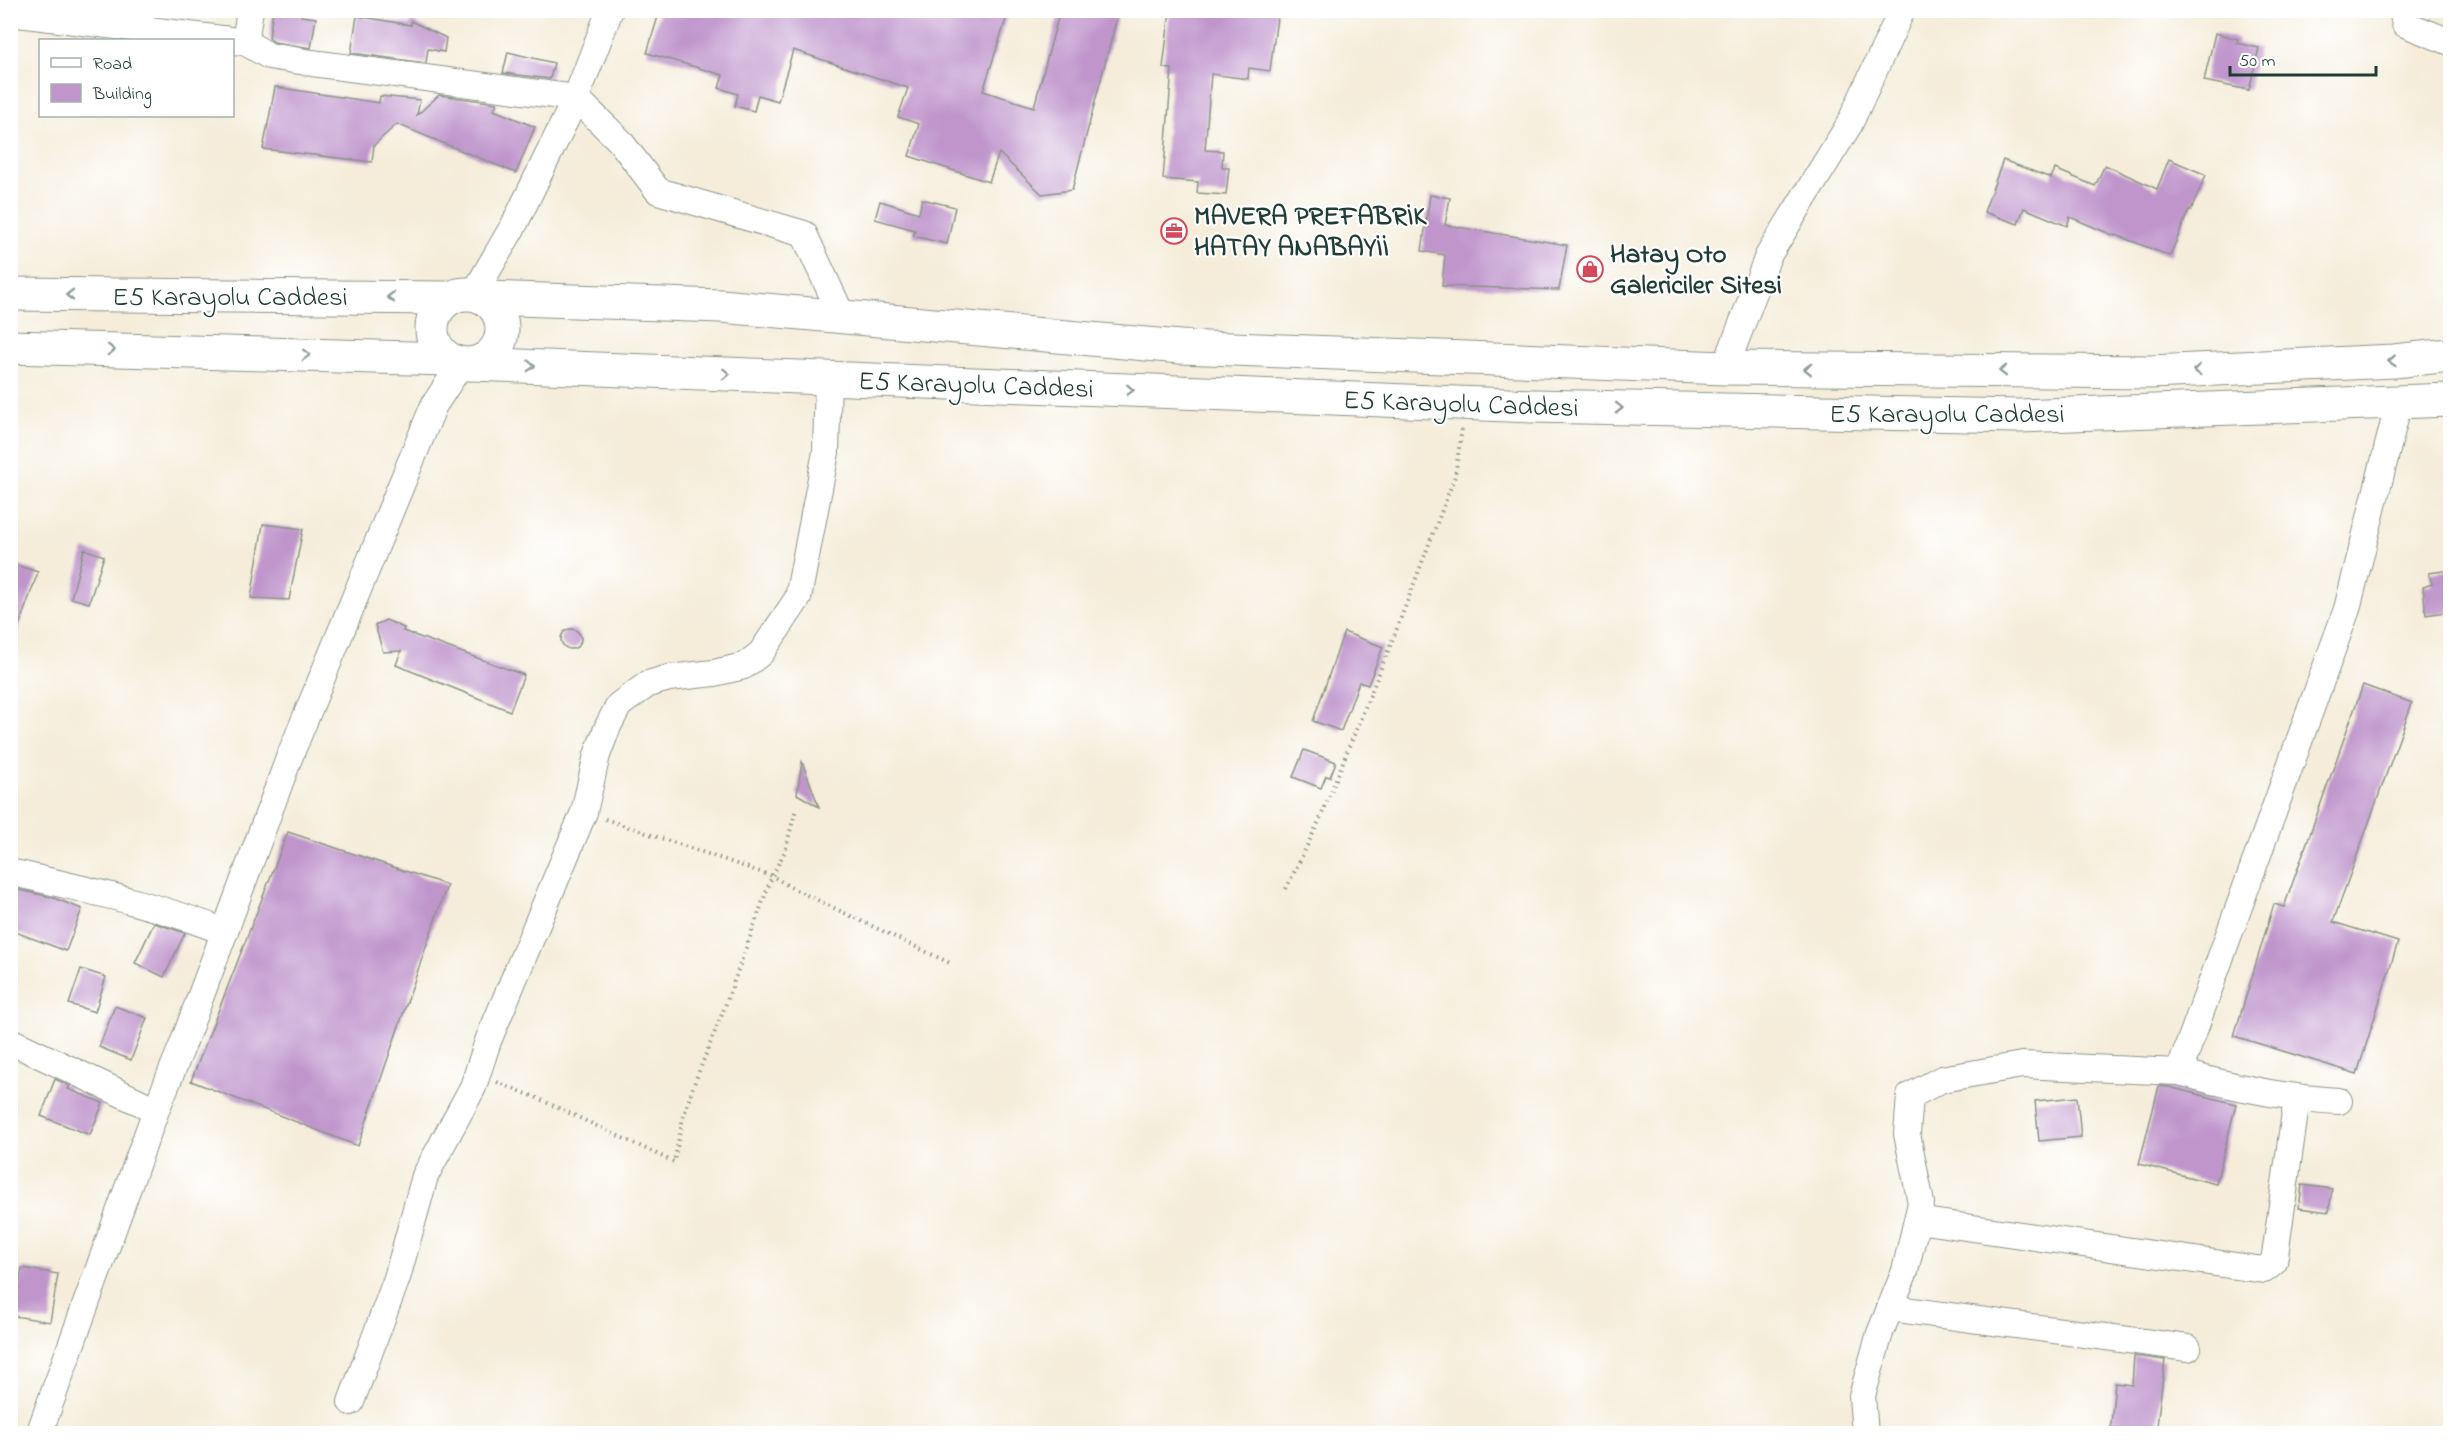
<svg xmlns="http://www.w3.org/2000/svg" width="2461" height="1444" viewBox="0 0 2461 1444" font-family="'Indie Flower',sans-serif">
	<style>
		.building { fill: #bf95cc }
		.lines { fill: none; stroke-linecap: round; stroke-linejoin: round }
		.minor-casing { stroke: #8a9587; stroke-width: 28 }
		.highway-casing { stroke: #8a9587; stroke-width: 35 }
		.path { stroke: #8a9587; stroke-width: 4; stroke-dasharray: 1.5 4.5; stroke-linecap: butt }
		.minor { stroke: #fff; stroke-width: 26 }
		.highway { stroke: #fff; stroke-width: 33 }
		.oneway { stroke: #8f9e9a }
		.labels { text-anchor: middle; stroke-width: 4.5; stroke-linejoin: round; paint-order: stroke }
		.poi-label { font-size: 27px; font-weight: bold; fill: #1f3d34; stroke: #fff; text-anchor: start }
		.street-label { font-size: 27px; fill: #1f3d34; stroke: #fff }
	</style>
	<rect width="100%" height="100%" fill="#fff"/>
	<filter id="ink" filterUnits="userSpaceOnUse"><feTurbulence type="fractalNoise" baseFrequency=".0167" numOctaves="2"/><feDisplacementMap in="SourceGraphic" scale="12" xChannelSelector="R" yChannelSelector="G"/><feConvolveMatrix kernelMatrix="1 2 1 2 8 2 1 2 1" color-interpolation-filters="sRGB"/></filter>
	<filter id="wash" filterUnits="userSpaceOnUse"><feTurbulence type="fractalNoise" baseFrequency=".008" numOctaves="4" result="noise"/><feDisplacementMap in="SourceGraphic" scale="24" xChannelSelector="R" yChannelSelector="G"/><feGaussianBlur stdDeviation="1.35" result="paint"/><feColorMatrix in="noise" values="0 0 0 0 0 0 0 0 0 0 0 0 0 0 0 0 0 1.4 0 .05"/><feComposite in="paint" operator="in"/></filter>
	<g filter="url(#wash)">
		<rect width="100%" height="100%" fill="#f5edda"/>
		<g id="blocks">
			<g class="building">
				<polygon points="273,10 302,10 301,16 316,18 311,48 274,42 269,38"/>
				<polygon points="660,10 1009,10 983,91 1034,107 1060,10 1119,10 1072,190 1042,194 999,153 989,182 909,156 919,124 898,117 908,88 793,50 778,101 758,95 754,111 735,106 738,94 719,88 723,75 647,53"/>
				<polygon points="1170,10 1278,10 1270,71 1249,68 1248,79 1211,74 1205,150 1223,151 1222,168 1229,168 1226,195 1197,193 1198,182 1163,179 1172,69 1163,68"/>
				<polygon points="357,16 411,25 411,21 446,38 444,52 428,49 426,63 351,53"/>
				<polygon points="2215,33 2238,39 2237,43 2259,48 2249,90 2204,81"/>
				<polygon points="508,52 554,63 550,79 503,73"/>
				<polygon points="275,87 379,103 380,96 420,100 417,115 439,95 497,103 494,110 535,127 516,173 397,124 374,145 372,162 263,149"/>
				<polygon points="2169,159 2206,175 2191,210 2189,210 2170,256 2116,235 2115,236 2070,217 2067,226 2024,208 2018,224 1984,212 2003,160 2051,178 2055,169 2095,186 2105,165 2157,189"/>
				<polygon points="1430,195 1450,198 1445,225 1567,245 1559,290 1442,286 1445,255 1422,251"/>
				<polygon points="922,199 955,207 947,244 913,236 915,230 875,219 880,201 919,213"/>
				<polygon points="263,524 303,529 289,600 251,598"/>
				<polygon points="84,549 104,556 89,603 71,598"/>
				<polygon points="10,563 38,572 13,643 10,642"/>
				<polygon points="2451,570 2451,611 2426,615 2423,587 2432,584 2429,573"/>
				<polygon points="386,620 404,628 403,631 524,675 510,711 396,665 401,651 383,652 375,625"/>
				<circle cx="571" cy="639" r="10"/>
				<polygon points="1344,632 1383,647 1368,685 1359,682 1341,731 1313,721"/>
				<polygon points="2363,685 2412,703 2333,922 2398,942 2357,1074 2234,1036 2274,904 2284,907"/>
				<polygon points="1304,750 1336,762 1330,777 1326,776 1321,788 1293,777"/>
				<polygon points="802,762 819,807 797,794"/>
				<polygon points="288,832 447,885 358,1146 191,1081"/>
				<polygon points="10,888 51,897 82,909 66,951 10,930"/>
				<polygon points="154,923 185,933 164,977 135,963"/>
				<polygon points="81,969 106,977 95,1012 69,1004"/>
				<polygon points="115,1006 147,1018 131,1060 99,1047"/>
				<polygon points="55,1079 70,1086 68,1089 103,1103 90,1135 41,1116"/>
				<polygon points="2159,1086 2169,1087 2236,1104 2216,1184 2139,1164"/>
				<polygon points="2077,1097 2081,1137 2039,1141 2035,1101"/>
				<polygon points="2302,1185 2332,1189 2329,1212 2299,1208"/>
				<polygon points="22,1268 58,1274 50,1322 14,1316"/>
				<polygon points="2134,1356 2165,1360 2156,1434 2110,1434 2115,1383 2132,1385"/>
			</g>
		</g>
	</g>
	<g filter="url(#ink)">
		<use href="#blocks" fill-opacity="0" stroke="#8a9587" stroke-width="1.5"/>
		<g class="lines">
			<g class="minor-casing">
				<g id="minor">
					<polyline points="2402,10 2405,24 2450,42"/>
					<polyline points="10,13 230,40"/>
					<polyline points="232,41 245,42 269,56 312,63 576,98 620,141 658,191 804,234 842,316"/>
					<polyline points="245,42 250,10"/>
					<polyline points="474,294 515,223 576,98 610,10"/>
					<polyline points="1725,368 1768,256 1849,125 1902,10"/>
					<path d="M10,872c72,17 146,32 215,60"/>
					<polyline points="10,1041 156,1110"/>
					<path d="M2179,1072c53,15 104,26 160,29"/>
					<polyline points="1917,1220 2264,1270 2274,1262 2297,1098"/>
					<polyline points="1890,1308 2188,1348"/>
					<polyline points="351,1402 397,1278 425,1176 473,1087 488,1041 584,812 597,755 608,726 619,705 648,684 669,678 714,673 744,666 761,653 798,598 826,452 828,378"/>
					<polyline points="39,1434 156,1110 183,1044 289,758 434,405 461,364"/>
					<polyline points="1865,1434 1862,1396 1880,1333 1905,1271 1921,1203 1907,1134 1910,1096 1942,1079 2022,1065 2179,1072 2347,609 2399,402"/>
				</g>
			</g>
			<g class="highway-casing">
				<g id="highway">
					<circle cx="467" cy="329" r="35"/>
					<polyline points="10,294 449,298"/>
					<polyline points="485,298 721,306 1180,347 1725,368 2150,372 2394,361 2450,355"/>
					<polyline points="10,347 448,359"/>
					<polyline points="472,364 1533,406 2018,416 2450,400"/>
				</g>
			</g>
			<g class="path">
				<polyline points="605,819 772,876 794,889 952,964"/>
				<polyline points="1286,889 1320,819 1396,631 1455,476 1462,428"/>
				<polyline points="497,1082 535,1097 674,1162 683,1118 694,1084 724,1009 772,876 785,851 796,809"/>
			</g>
			<use href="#minor" class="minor"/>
			<use href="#highway" class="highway"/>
		</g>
		<defs><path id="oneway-chevron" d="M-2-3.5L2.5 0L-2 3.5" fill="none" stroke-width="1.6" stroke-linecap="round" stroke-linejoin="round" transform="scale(1.5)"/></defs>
		<g class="oneway">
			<use href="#oneway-chevron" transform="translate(70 295) rotate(-180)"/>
			<use href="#oneway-chevron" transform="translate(391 297) rotate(-180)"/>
			<use href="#oneway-chevron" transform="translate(111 350) rotate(2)"/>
			<use href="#oneway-chevron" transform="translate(306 355) rotate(2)"/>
			<use href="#oneway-chevron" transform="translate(2392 361) rotate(176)"/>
			<use href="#oneway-chevron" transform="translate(531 366) rotate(2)"/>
			<use href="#oneway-chevron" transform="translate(1808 369) rotate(-179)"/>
			<use href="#oneway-chevron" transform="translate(2197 370) rotate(177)"/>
			<use href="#oneway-chevron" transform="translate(2003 371) rotate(-179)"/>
			<use href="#oneway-chevron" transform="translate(726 374) rotate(2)"/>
			<use href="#oneway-chevron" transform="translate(1130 390) rotate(2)"/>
			<use href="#oneway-chevron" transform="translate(1619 408) rotate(1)"/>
		</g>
	</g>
	<defs>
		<g id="office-ring" transform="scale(1.35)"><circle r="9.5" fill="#fff" stroke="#d1495b" stroke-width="1.5"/><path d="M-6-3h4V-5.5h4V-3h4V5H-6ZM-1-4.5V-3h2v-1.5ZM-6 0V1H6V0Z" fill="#d1495b"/></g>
		<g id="shop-ring" transform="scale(1.35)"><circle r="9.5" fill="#fff" stroke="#d1495b" stroke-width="1.5"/><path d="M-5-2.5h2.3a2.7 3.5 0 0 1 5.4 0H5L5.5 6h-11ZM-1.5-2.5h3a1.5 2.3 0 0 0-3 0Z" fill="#d1495b"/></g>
	</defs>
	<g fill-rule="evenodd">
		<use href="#office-ring" x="1174" y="231"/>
		<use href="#shop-ring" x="1590" y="269"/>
	</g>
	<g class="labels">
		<g class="poi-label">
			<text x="1194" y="224">MAVERA PREFABRİK<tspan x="1194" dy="31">HATAY ANABAYİİ</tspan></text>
			<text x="1610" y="262">Hatay Oto<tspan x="1610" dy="31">Galericiler Sitesi</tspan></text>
		</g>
		<g class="street-label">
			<text x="230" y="305">E5 Karayolu Caddesi</text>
			<text transform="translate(976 384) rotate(2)" y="9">E5 Karayolu Caddesi</text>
			<text transform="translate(1461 403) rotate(2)" y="9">E5 Karayolu Caddesi</text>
			<text x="1947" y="422">E5 Karayolu Caddesi</text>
		</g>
	</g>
	<rect width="2461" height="1444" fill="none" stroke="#fff" stroke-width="36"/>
	<rect x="39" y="39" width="195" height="78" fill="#ffffff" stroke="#a5b1ae" stroke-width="1.5"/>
	<rect x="51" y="58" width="30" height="9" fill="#ffffff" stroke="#a5b1ae" stroke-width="1.5"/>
	<text x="93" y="69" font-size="18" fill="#1f3d34">Road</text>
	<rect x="51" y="84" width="30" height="18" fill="#bf95cc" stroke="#a5b1ae" stroke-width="1.5"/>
	<text x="93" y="99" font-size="18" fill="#1f3d34">Building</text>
	<path d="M2230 66v9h146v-9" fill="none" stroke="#1f3d34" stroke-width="3"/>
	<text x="2239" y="66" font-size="18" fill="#1f3d34" stroke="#ffffff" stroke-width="4.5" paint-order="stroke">50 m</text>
</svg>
